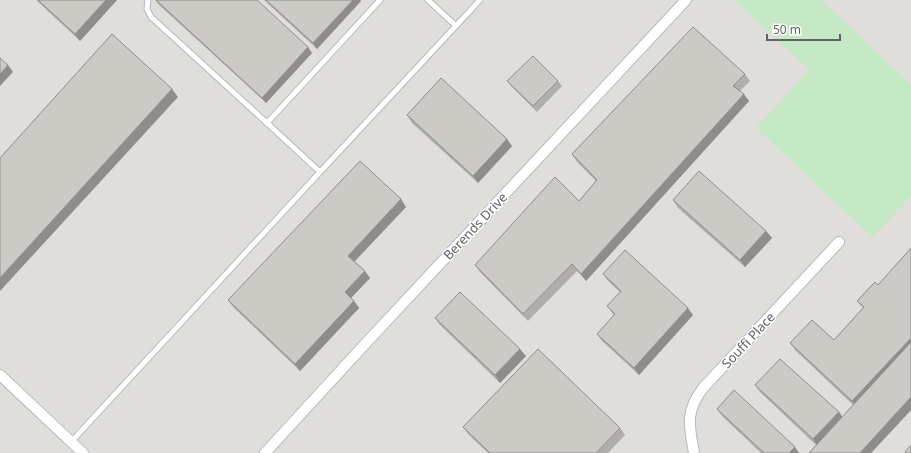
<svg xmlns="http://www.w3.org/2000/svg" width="911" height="453" viewBox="0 0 911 453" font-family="'Noto Sans',sans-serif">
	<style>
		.industrial { fill: #e0deda }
		.green { fill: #c5e8c5 }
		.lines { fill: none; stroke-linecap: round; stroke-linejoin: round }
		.service-casing { stroke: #b5b8bc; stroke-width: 7 }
		.minor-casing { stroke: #b5b8bc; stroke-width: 12 }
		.service { stroke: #fff; stroke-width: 5 }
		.minor { stroke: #fff; stroke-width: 10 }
		.wall { fill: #afaea9 }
		.shaded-wall { fill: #8f8d8a }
		.building { fill: #cccac5; stroke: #8f8d8a }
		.labels { text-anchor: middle; stroke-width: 3; stroke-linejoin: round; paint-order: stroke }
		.street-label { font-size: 13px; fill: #5f6368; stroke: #fff }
	</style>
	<rect width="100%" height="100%" fill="#f1efe8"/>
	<rect class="industrial" x="0" y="0" width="911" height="453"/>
	<polygon class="green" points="735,0 821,0 911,84 911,196 873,237 756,128 810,70"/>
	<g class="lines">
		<g class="service-casing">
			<g id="service">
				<polyline points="148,0 147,9 151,17 267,123"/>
				<polyline points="428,0 456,26"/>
				<polyline points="320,172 480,0"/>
				<polyline points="71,442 320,172 267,123 380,0"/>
			</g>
		</g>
		<g class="minor-casing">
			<g id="minor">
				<polyline points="0,375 83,453"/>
				<polyline points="265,453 366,343 686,0"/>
				<path d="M694,453c-5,-28 -9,-41 9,-65l136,-146"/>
			</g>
		</g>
		<use href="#service" class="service"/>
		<use href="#minor" class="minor"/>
	</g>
	<g class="wall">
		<polygon points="36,0 117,0 80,41"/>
		<polygon points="155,0 257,0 312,53 266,103 158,4"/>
		<polygon points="264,0 360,0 361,1 317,49"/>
		<polygon points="745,74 750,81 740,91 749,101 586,281 577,271 528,321 480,272 475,265 579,201 596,181 577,162 572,154"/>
		<polygon points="507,81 558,81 562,86 537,112 511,86"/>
		<polygon points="407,115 512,146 478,183 412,123"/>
		<polygon points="673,200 766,231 772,238 745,267 678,208"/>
		<polygon points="406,207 354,262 370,278 351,298 354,301 359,308 300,371 233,307 228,300"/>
		<polygon points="603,274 693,315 639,375 602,341 597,334 614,315 607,306 620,292 608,281"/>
		<polygon points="875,282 911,410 871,453 809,453 816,445 760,392 755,385 839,412 842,417 853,405 795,350 790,343 834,340 863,308 857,301"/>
		<polygon points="435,318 526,356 500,383 440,325"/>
		<polygon points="717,409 799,453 761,453 722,416"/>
		<polygon points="463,427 620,428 625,435 608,453 488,453 468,434"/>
	</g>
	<g class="shaded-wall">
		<polygon points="106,0 117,0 80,41 75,34"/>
		<polygon points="353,0 360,0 361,1 317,49 313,43"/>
		<polygon points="308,47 312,53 266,103 262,98"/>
		<polygon points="8,65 13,72 0,86 0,74"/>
		<polygon points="172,89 178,97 0,291 0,278"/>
		<polygon points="744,94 749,101 586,281 581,274"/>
		<polygon points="507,139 512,146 478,183 473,176"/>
		<polygon points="401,199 406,207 353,263 348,256"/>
		<polygon points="766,231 772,238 745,267 740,260"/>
		<polygon points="365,271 370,278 350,299 345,292"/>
		<polygon points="354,301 359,308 300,371 295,364"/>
		<polygon points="688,308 693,315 639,375 634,368"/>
		<polygon points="911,338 911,350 857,408 852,401"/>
		<polygon points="520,349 526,356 500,383 495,375"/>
		<polygon points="911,397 911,410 871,453 860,453"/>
		<polygon points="839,412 844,419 818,447 813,439"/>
		<polygon points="795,447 799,453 789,453"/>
	</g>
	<g class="building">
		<polygon points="38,0 106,0 75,34"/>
		<polygon points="156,0 257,0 308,47 262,98"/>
		<polygon points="266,0 353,0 313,43"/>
		<polygon points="693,27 745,74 733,86 744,94 581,274 572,264 523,314 475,265 555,177 579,201 597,180 572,154"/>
		<polygon points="112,34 172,89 0,278 0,158"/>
		<polygon points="533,56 558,81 533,106 507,81"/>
		<polygon points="0,58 8,65 0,74"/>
		<polygon points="441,78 507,139 473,176 407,115"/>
		<polygon points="360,161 401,199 348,256 365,271 345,292 354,301 295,364 228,300"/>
		<polygon points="699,171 766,231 740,260 673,200"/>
		<polygon points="911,248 911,338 852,401 790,343 812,320 834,340 864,307 857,301 875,282 878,285"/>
		<polygon points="625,250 688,308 634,368 597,334 615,314 607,306 621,291 603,274"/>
		<polygon points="460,292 520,349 495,375 435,318"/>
		<polygon points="911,342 911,397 860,453 809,453"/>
		<polygon points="538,349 620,428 596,453 490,453 463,427"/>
		<polygon points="780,359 839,412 813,439 755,385"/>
		<polygon points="734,390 795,447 789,453 764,453 717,409"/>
		<polygon points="911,445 911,453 907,453 905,452"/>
	</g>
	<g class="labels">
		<g class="street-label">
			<text transform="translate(475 226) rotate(-47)" y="5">Berends Drive</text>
			<text transform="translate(748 340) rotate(-47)" y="5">Souffi Place</text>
		</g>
	</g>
	<path d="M767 34v6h73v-6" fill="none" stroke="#5f6368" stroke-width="2"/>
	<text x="773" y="34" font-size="12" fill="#5f6368" stroke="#ffffff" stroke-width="3" paint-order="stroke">50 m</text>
</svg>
